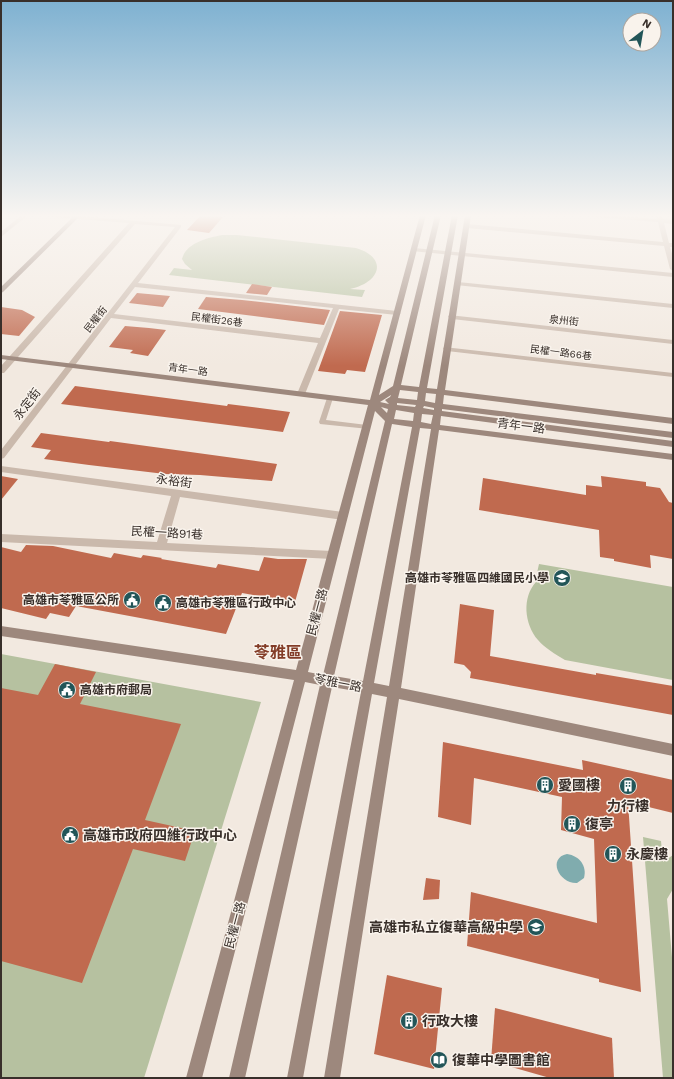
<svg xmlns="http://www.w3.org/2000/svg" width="674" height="1079" viewBox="0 0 674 1079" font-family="'Work Sans','Noto Sans TC',sans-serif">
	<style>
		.green { fill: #b6c1a0 }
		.water { fill: #80acae }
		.building { fill: #c06a4f }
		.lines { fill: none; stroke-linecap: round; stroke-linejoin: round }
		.lane { fill: #cab9ac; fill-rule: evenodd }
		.street { fill: #cab9ac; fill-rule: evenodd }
		.secondary { fill: #9d887d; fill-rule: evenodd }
		.labels { text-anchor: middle; stroke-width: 3; stroke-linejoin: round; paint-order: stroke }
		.far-street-label { font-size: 10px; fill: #382f2a; stroke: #f9f3ec }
		.street-label { font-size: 12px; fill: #382f2a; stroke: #f9f3ec }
		.poi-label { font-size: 12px; font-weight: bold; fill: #382f2a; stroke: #f9f3ec; text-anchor: end }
		.near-poi-label { font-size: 14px; font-weight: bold; fill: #382f2a; stroke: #f9f3ec; text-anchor: start }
		.district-label { font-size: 16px; font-weight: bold; fill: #833c27; stroke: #f9f3ec }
	</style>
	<rect width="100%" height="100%" fill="#f2e9e0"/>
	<g class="green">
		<path d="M222,235h15l119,13c33,10 24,35 -6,41l15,1 -3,7 -193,-22 5,-7 18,2 -7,-6 -3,-5c4,-16 25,-21 40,-24z"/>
		<path d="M539,564l134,23v93l-108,-20c-10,-6 -20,-12 -27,-20 -14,-16 -16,-43 -2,-58 3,-4 10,-5 14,-7l-13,-2z"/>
		<polygon points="1,654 261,702 144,1078 1,1078"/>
		<polygon points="643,837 661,841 663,862 673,855 673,889 667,899 673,969 673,1078 663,1078"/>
	</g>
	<path class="water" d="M567,854c13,2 20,12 17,24l-7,5c-18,1 -30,-25 -10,-29z"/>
	<g class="building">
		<polygon points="201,215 203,215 223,217 209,233 187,230"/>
		<polygon points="252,284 272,287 267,295 246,293"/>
		<polygon points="137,293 170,296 163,307 129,303"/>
		<polygon points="206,297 242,300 330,310 324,325 198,309"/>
		<polygon points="1,307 22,310 35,317 19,336 1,334"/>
		<polygon points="340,311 382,315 365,372 347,370 345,374 318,371"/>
		<polygon points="125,326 149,328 166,330 148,356 130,353 133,350 109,347"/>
		<polygon points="75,386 227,406 228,404 290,412 283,432 61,404"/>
		<polygon points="41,433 109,442 110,441 277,464 272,481 200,475 165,474 89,465 44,459 51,450 31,447"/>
		<polygon points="1,476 18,479 1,500"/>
		<polygon points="601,476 646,482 646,486 660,488 669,502 673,503 673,559 650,555 651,568 614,561 614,559 600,557 599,530 479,510 483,478 586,495 586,485 602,487"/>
		<polygon points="26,545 53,546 111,558 114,553 141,558 143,555 162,558 161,559 216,568 218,564 259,571 264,557 278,559 307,559 295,602 242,593 226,634 76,606 69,617 50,613 46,619 1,608 1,547 21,552"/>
		<polygon points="460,604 494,610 490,656 596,675 596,673 673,686 673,715 470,678 471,672 464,665 454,663"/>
		<polygon points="55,664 96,672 80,704 181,724 145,820 195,831 185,861 133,849 82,983 1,961 1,688 38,695"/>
		<polygon points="443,742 583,770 582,760 673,780 673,813 628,802 641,992 599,982 599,979 467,946 471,892 597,923 594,839 561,830 562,797 474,778 471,825 438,817"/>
		<polygon points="426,878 440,880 439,899 423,900"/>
		<polygon points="387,975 442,988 434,1069 374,1054"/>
		<polygon points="495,1008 612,1038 614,1078 550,1078 491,1061"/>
	</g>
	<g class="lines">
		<polygon class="lane" points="330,396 333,398 326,420 367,425 369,425 370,427 369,429 320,424 319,422 327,398"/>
		<g class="street">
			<polygon points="22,215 28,215 1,237 1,232"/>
			<path d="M50,215h20l111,10v2l-43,56 259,28 4,2 -4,2 -58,-6 -34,85 -4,2 -4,-2 21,-51 -207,-25 -107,140 -3,1v-9l174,-223 -40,-3 -131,149h-3v-7l128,-143 -76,-6zM135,287l198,21 -13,30 -206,-24z"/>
			<polygon points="591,215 611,215 657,219 656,215 662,215 663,219 673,220 673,224 664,223 669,243 673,243 673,247 670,247 673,257 673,271 670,269 664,246 467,228 464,226 467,224 663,242 658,222 594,217"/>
			<polygon points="414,248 673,273 673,277 412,251 411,250"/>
			<polygon points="458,282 673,304 673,308 456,285 456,283"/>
			<polygon points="449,315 673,340 673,344 452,319 448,317"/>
			<polygon points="444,347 673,373 673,377 447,351 443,349"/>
			<polygon points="1,466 343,512 348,516 343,520 180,497 167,543 332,551 336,552 337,555 336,558 332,559 1,542 1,534 157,542 171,496 1,472"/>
		</g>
		<g class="secondary">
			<polygon points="75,215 81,215 3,292 1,293 1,287"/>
			<path d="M420,215h6l-47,180 14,-9 42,-171h6l-40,170 18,2 33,-172h6l-31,173 10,1 28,-174h6l-26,175 228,28v6l-229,-29 -1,9 230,28v6l-231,-29v2l231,30v6l-232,-31 -1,9 233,29v6l-234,-30 -38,258 272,56v12l-274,-57 -59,379h-16l63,-381 -15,-3 -69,384h-16l74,-386 -29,-5 -87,391h-16l91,-393 -15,-3 -103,396h-16l108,-398 -293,-44v-10l295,44 72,-265 -367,-46v-4l369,45zM400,390l18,2 -1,8 -19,-2zM426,393l10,1 -1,9 -10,-2zM391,395l-1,2 -5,3 4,4 -9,-2zM397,403l19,2 -1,2 -18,-2zM424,406l10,2v2l-11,-2zM381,407l7,2 -1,4zM396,410l18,3 -1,8 -19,-2zM375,411l10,10 -62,254 -15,-3zM422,414l11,1 -2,9 -10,-2zM392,424l20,3 -49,254 -29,-5zM420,428l11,1 -42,257 -15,-3z"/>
		</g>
	</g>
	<linearGradient id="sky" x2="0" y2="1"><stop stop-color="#7eb1d1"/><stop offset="0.59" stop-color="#f9f5f1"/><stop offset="1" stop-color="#f9f5f1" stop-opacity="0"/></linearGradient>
	<rect width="674" height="366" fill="url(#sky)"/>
	<defs>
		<g id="school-disc" transform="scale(0.9)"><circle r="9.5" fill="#225558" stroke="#f9f3ec"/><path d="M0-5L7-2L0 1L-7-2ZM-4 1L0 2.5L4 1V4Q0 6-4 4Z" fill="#fff"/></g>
		<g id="civic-disc" transform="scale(0.9)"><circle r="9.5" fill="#225558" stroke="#f9f3ec"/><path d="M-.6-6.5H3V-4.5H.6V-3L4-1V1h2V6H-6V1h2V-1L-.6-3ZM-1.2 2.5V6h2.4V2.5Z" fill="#fff"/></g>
		<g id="building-disc" transform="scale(0.9)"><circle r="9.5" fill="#225558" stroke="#f9f3ec"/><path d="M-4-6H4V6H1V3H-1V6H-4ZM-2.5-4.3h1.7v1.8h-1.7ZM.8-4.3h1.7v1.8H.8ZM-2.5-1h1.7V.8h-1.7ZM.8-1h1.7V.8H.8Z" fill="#fff"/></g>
		<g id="library-disc" transform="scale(0.9)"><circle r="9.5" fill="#225558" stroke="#f9f3ec"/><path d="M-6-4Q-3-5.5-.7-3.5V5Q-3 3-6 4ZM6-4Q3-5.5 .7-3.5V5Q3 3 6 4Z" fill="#fff"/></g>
	</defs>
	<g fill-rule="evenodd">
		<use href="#school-disc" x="562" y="578"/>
		<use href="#civic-disc" x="132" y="600"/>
		<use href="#civic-disc" x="163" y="603"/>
		<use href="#civic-disc" x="67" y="690"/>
		<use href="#building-disc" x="545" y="785"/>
		<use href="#building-disc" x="628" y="786"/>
		<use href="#building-disc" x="572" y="824"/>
		<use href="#civic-disc" x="70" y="835"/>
		<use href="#building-disc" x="613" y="854"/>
		<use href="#school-disc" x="536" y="927"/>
		<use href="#building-disc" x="409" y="1021"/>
		<use href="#library-disc" x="439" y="1060"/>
	</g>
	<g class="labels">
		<g class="far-street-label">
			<text transform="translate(95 319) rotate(-52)" y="4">民權街</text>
			<text transform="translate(217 319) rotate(7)" y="4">民權街26巷</text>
			<text transform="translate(564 320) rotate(6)" y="4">泉州街</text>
			<text transform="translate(561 352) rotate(7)" y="4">民權一路66巷</text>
			<text transform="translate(188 369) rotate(7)" y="4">青年一路</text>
		</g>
		<g class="street-label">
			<text transform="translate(27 404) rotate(-52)" y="4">永定街</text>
			<text transform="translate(521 426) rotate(7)" y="4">青年一路</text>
			<text transform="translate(174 481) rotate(8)" y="4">永裕街</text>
			<text transform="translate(167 533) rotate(3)" y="4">民權一路91巷</text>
			<text transform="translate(317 612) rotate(-75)" y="4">民權一路</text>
			<text transform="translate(338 683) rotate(11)" y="4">苓雅一路</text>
			<text transform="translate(235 925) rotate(-75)" y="4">民權一路</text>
		</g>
		<g class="poi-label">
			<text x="549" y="582">高雄市苓雅區四維國民小學</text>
			<text x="119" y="604">高雄市苓雅區公所</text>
			<text x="176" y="607" text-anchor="start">高雄市苓雅區行政中心</text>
			<text x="80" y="694" text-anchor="start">高雄市府郵局</text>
		</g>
		<g class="near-poi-label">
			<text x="558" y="790">愛國樓</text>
			<text x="628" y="811" text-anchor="middle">力行樓</text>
			<text x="585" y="829">復亭</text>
			<text x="83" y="840">高雄市政府四維行政中心</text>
			<text x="626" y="859">永慶樓</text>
			<text x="523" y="932" text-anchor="end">高雄市私立復華高級中學</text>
			<text x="422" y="1026">行政大樓</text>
			<text x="452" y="1065">復華中學圖書館</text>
		</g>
		<g class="district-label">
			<text x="278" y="658">苓雅區</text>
		</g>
	</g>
	<rect width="674" height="1079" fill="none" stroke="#382f2a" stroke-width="4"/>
	<g transform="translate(642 32) rotate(31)"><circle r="19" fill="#f9f3ec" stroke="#aca59e"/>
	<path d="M0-3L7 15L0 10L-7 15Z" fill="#225558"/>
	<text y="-6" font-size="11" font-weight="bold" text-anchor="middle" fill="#382f2a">N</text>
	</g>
</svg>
